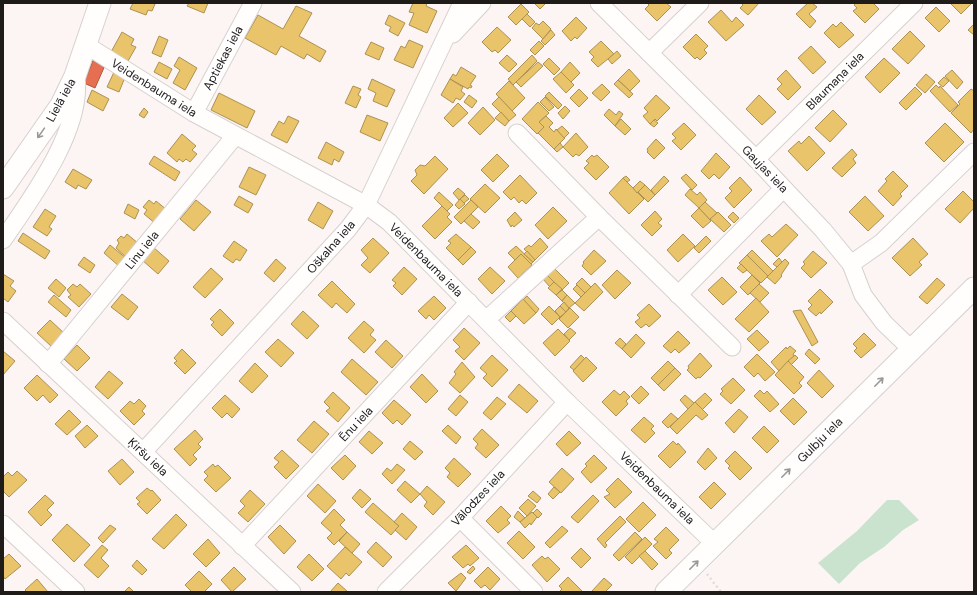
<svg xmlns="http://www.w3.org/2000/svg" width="977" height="595" viewBox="0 0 977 595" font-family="'DM Sans',sans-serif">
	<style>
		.green { fill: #c9e3cf }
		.homes { fill: #e9c46a; stroke: #ac9152 }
		.shops { fill: #e76f51; stroke: #ab5640 }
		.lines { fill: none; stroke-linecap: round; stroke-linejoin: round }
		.minor-casing { stroke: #d6d1cf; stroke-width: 19 }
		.major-casing { stroke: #d6d1cf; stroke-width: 23 }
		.path { stroke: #dddcda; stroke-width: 2.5; stroke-dasharray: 2 3; stroke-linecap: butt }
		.minor { stroke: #fffefd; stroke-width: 17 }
		.major { stroke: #fffefd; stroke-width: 21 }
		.oneway { stroke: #9a9896 }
		.labels { text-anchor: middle; stroke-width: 4; stroke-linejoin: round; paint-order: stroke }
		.street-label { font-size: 12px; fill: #1e1b19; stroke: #fff }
	</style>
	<rect width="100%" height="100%" fill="#fcf5f4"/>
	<polygon class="green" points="887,500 899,500 919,520 903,530 884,547 860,563 839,584 818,563 857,531"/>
	<g class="homes">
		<polygon points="133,3 153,3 155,4 152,11 148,10 146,15 130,9"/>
		<polygon points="189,3 208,3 204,13 187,6"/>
		<polygon points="413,3 427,3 426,6 437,11 427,33 409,25 414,13 409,12"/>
		<polygon points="534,3 546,3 540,9"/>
		<polygon points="647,3 666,3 671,7 657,21 645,9 649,5"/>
		<polygon points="741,3 759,3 748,15 740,8 743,5"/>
		<polygon points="808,3 812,3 817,7 809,14 816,21 810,28 796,14"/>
		<polygon points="856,3 873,3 879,9 865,23 853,11 857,8 854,5"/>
		<polygon points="950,3 972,3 961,14"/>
		<polygon points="521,4 529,12 516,25 508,17"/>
		<polygon points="296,6 312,13 299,36 326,51 320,62 307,54 304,59 281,46 276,55 245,38 258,15 283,29"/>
		<polygon points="936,7 950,21 939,32 925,18"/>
		<polygon points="721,10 732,22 736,17 744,25 726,41 708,22"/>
		<polygon points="527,14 535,22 530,27 522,19"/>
		<polygon points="389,15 405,23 398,36 389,31 391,27 385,24"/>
		<polygon points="576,17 587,28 577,39 575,37 571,41 562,31"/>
		<polygon points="543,21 551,29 543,39 532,28 536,23 539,25"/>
		<polygon points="841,22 854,35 839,48 824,33 833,24 836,27"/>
		<polygon points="974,24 974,35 968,30"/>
		<polygon points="497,27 511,40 498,53 495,50 492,52 482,42"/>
		<polygon points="551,30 555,35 545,45 541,41"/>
		<polygon points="910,31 925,46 908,64 892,49"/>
		<polygon points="122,32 134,39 131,45 136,47 128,61 111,52"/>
		<polygon points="696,34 708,46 704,50 707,53 700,60 697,57 695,59 683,47"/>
		<polygon points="159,36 168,40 161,57 152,53"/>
		<polygon points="409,40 423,46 413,68 394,60 401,46 405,48"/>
		<polygon points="539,41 544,46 535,55 530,50"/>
		<polygon points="601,41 614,54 598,67 591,60 594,57 589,52"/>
		<polygon points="371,42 384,48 379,60 365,54"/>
		<polygon points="811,46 826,62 813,74 798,58"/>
		<polygon points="617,51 621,56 612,64 608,59"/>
		<polygon points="507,55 517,64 509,72 499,63"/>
		<polygon points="532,55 537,61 513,85 508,79"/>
		<polygon points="179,57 197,68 185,90 173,83 180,70 174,66"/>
		<polygon points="549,58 560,69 554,75 543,64"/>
		<polygon points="884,58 900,73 880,93 865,77"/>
		<polygon points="159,62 172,69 167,79 154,72"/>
		<polygon points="538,62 543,66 521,87 516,82"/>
		<polygon points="570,62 580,73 571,82 561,72"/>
		<polygon points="461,67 476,76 470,85 472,86 471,88 469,87 468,89 450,79 453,74 456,76"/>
		<polygon points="629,69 640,81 630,91 618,80"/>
		<polygon points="115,70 126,75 119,92 107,87"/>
		<polygon points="786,70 801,87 788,100 777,89 782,84 777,79"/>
		<polygon points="952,70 963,82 957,89 945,76"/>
		<polygon points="561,72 574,85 566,93 553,79"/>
		<polygon points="926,74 935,82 925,93 916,85"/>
		<polygon points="944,77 949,81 943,87 938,83"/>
		<polygon points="372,79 395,90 387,107 373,101 376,93 368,89"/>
		<polygon points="450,79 463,87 461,91 465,94 460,100 456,98 453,103 441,95"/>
		<polygon points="618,80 633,94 629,98 614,84"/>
		<polygon points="509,81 525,98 512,111 496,94"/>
		<polygon points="602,84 610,92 601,101 592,93"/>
		<polygon points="936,85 939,88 940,86 958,105 950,112 930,91"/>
		<polygon points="353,86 361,89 358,95 361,97 356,108 345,103"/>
		<polygon points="915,87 922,94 906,110 899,103"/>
		<polygon points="579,89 588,98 579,107 570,98"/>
		<polygon points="971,89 974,91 974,129 971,133 951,113 960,104 958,102"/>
		<polygon points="92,90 109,99 103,111 87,102"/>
		<polygon points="549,92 562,105 558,109 545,96"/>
		<polygon points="219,93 255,111 247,128 211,110"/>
		<polygon points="469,95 477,101 472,108 464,102"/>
		<polygon points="656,95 670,108 657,121 655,119 650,124 643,116 648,112 644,108"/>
		<polygon points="759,95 776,112 762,125 746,109"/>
		<polygon points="499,97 516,115 509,121 492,104"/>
		<polygon points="545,97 554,107 549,111 540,102"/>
		<polygon points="538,102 549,113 539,122 544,127 537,134 522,119"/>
		<polygon points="458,103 468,113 453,127 444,118"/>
		<polygon points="565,106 570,111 563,119 558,113"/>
		<polygon points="483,107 495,120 480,135 468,123"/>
		<polygon points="144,108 148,112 144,118 139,115"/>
		<polygon points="609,109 616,115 619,111 623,114 615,126 604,115"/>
		<polygon points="833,110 847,124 830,142 815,128"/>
		<polygon points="501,112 509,121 505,126 495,118"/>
		<polygon points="367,115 388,123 380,141 360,132"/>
		<polygon points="288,116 299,121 287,143 271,135 279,121 284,124"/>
		<polygon points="546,116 553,123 549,127 554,132 556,129 565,138 554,149 538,133 544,127 539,122"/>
		<polygon points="621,119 631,129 625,135 615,126"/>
		<polygon points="654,120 658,123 654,127 650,124"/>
		<polygon points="684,123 696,135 681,150 672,141 676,138 672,134"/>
		<polygon points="945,123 964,142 944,162 925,143"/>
		<polygon points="562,126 569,133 564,138 557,130"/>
		<polygon points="576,133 588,147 579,156 576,154 573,157 563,147"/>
		<polygon points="182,134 196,146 192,150 197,154 190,162 186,159 183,162 179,159 177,162 167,153"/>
		<polygon points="809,136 825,153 807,171 788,151 799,141 801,144"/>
		<polygon points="656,139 665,148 654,159 647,152 648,151 647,149"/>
		<polygon points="326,142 344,152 339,162 334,159 332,165 318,158"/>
		<polygon points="560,143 563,147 557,152 554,149"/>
		<polygon points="852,149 857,155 853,159 856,163 842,177 832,168"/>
		<polygon points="716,153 730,167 719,179 714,174 709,179 701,171"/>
		<polygon points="497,154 509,166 493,182 481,170"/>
		<polygon points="592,155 594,157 597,155 609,167 596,180 584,168 589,163 586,161"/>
		<polygon points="154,156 180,172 175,181 149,164"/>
		<polygon points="435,156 448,169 424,194 411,181 417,175 415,170 420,165 425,166"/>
		<polygon points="249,167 266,175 256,195 239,187"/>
		<polygon points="73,169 92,180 86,189 78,185 76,189 65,182"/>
		<polygon points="893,171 908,186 900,194 902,196 893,206 878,191 887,181 885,179"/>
		<polygon points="686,174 697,185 692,190 681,178"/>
		<polygon points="520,175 537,193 526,204 522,200 519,203 514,197 511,200 503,192"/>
		<polygon points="626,176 630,180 627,182 623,178"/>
		<polygon points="664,176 669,181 655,195 651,190"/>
		<polygon points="740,177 752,190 734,208 725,198 732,191 729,188"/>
		<polygon points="623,178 644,199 629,214 609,193"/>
		<polygon points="640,181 645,185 637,193 633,188"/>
		<polygon points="485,184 500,198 485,213 470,199"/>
		<polygon points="645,185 655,195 648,202 638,192"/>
		<polygon points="458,188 465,194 459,200 453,193"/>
		<polygon points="690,189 697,195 700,192 707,200 699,208 685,195"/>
		<polygon points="963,191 974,202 974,208 960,223 945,209"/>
		<polygon points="439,192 453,205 447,211 434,198"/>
		<polygon points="465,195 469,199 464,203 460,199"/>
		<polygon points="239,196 253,204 248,213 234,205"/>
		<polygon points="865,196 884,216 868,231 849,212"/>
		<polygon points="460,199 465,204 459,209 455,205"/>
		<polygon points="149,200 154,204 156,201 167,210 156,224 144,214 147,210 143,207"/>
		<polygon points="196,200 211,212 194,231 180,219"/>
		<polygon points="471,200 478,207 461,224 454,217"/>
		<polygon points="318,202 333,211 323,229 308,220"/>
		<polygon points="705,202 717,213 710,220 699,208"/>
		<polygon points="128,204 139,210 135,219 124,213"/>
		<polygon points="442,206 450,214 447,217 452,222 435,239 422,226"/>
		<polygon points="553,207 567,221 548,239 535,225"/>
		<polygon points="699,208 711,221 703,228 691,216"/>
		<polygon points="45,209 56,216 49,227 52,229 47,236 33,227"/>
		<polygon points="655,211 662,219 658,223 662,226 652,236 641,225"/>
		<polygon points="515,212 522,220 514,227 512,225 511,227 507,220"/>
		<polygon points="718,212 731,225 724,232 710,219"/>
		<polygon points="733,212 739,218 734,223 728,217"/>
		<polygon points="471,214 480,222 473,229 464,221"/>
		<polygon points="786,224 798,235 777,257 761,241 769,234 772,237"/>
		<polygon points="23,233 50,251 45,259 18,241"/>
		<polygon points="127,234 139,244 127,258 116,248 119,243 117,240 121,236 124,238"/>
		<polygon points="456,234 471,247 458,260 446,248 451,243 448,241"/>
		<polygon points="683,234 695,246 678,262 667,250"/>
		<polygon points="706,236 711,241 699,253 694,248"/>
		<polygon points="373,238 389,253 370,273 361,265 368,258 361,250"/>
		<polygon points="540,238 548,247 535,260 524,249 529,245 531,247"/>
		<polygon points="913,238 928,254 919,262 922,265 910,276 892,258"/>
		<polygon points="234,241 247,250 240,261 236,259 233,263 223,256"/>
		<polygon points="110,245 127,259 120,267 104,253"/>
		<polygon points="516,246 533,262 531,264 521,254 515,260 508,253"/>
		<polygon points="153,247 169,261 158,274 142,260"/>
		<polygon points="471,247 476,252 463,265 458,260"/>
		<polygon points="594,250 606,261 591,275 582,266 584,263 583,262"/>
		<polygon points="752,250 773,271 768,276 747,255"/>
		<polygon points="527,251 535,260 533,262 524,254"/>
		<polygon points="813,251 827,263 811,278 801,268 805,264 803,262"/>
		<polygon points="521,254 532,265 518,278 508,267"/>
		<polygon points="747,255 768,276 761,283 739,263"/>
		<polygon points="84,257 95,265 90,273 78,265"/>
		<polygon points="779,258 782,262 777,267 773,264"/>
		<polygon points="276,259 286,268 274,282 264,273"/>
		<polygon points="785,259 789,263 781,275 782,276 775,284 767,277"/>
		<polygon points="741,264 747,270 743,273 737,268"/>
		<polygon points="404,267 417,279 402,295 393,286 396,283 392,280"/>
		<polygon points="490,267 505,281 492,294 478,279"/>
		<polygon points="211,268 223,279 205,298 193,287"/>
		<polygon points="554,268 569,283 562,290 547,275"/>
		<polygon points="617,270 631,283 615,299 602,285"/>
		<polygon points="3,274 14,281 10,286 16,291 8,302 3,298"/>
		<polygon points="547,275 554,282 550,287 543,279"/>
		<polygon points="752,275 760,283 748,295 740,287"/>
		<polygon points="722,277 737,292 723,305 708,290"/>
		<polygon points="582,278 591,287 585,293 576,284"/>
		<polygon points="937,278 945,285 927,304 919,297"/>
		<polygon points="56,279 66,288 59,297 48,288"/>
		<polygon points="332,281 355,304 347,313 336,303 332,308 318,295"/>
		<polygon points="554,282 562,289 556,295 548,288"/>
		<polygon points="595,283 603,292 584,311 575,303"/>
		<polygon points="73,284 77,287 80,284 91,294 79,307 68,297 71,295 67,290"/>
		<polygon points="759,284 769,293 760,302 750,293"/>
		<polygon points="577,285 585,293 581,297 573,289"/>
		<polygon points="820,289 833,302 821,314 820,312 816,316 808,309 812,305 808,301"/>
		<polygon points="562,290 567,295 562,301 556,295"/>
		<polygon points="122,294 138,307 128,320 111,307"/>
		<polygon points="54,295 71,310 66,317 48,302"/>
		<polygon points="567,295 575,303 569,308 562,301"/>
		<polygon points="434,296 446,308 434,320 429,315 426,319 418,311"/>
		<polygon points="527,296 539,309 536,313 523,300"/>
		<polygon points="756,298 769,312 749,332 735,319"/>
		<polygon points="523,299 536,313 524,324 511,311"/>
		<polygon points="564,302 569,308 566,312 560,306"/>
		<polygon points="649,304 661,316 649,327 646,324 641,328 635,322 640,318 637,315"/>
		<polygon points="549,306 560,317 552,325 541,314"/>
		<polygon points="560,306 566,312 560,317 555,311"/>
		<polygon points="570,308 579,317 568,328 559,319"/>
		<polygon points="220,309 234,323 222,336 211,325 214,322 210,319"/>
		<polygon points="801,310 818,342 812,346 793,311"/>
		<polygon points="303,311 319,326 307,339 291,324"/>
		<polygon points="511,311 516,316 510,322 505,317"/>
		<polygon points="50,320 65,334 52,347 37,333"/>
		<polygon points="364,321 374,330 370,335 376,340 364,353 348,338"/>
		<polygon points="464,328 480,343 464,360 455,351 460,347 453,340"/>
		<polygon points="570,328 576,333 569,340 564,334"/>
		<polygon points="558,329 570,341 555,356 543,343"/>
		<polygon points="757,330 769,342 759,351 747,339"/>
		<polygon points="678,331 690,343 679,353 675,349 671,353 663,346"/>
		<polygon points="864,333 876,345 861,358 854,351 857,348 853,344"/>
		<polygon points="636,334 645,343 631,358 622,349"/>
		<polygon points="620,338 626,344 622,349 615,343"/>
		<polygon points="278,339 294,353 281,367 265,352"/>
		<polygon points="386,340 403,356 392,368 375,352"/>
		<polygon points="77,345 90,358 77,371 64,359"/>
		<polygon points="790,346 796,351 793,354 794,356 779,371 771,362 786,347 787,349"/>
		<polygon points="182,349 196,363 185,374 174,363 177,361 174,358"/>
		<polygon points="809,349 820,359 815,364 805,354"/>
		<polygon points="3,351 15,361 3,375"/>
		<polygon points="700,353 712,366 700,378 698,377 696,379 687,370 689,368 688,366"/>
		<polygon points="757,354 775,372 765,381 758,373 754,377 744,367"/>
		<polygon points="492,355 508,370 492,387 483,378 487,374 480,368"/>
		<polygon points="581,355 585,359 574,370 570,367"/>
		<polygon points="795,355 798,358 791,365 788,361"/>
		<polygon points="586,357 597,368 583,382 573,371"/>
		<polygon points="352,359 378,382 366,395 341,372"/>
		<polygon points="668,361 675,368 658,385 651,378"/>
		<polygon points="788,361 804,377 799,383 802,386 794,394 775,375"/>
		<polygon points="462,362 475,377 460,393 449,383 456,374 454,372"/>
		<polygon points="255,363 268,376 252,393 239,381"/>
		<polygon points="675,368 681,374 664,391 658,385"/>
		<polygon points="819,370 834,386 822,398 807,383"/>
		<polygon points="109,371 123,383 108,399 95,387"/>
		<polygon points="422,374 438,391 426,403 410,387"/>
		<polygon points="37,375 58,395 50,403 43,395 37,401 24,388"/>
		<polygon points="733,378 745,390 731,404 720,394 723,391 721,389"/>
		<polygon points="519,384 538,401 527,413 508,397"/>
		<polygon points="641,386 649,394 639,404 631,396"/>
		<polygon points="614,390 620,395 624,391 630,397 626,401 628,404 616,416 602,402"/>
		<polygon points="760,390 764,394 767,391 779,404 770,412 754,396"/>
		<polygon points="333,392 350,408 338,422 326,411 330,408 324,402"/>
		<polygon points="705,393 712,400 702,410 695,402"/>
		<polygon points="225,395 240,409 232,418 227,413 222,418 212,408"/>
		<polygon points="460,395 468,402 456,416 448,409"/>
		<polygon points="685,395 694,403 688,409 680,400"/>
		<polygon points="497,397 506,404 491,420 483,413"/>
		<polygon points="793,398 807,412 794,425 780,411"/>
		<polygon points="139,399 146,406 142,411 145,414 134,425 120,411 130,401 134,404"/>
		<polygon points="394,400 411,415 402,425 397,420 393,424 382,413"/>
		<polygon points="695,402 708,415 702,420 696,415 677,434 670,427"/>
		<polygon points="739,409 748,417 734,433 725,423"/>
		<polygon points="69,410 81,422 67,435 55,424"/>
		<polygon points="671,413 678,419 668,428 662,422"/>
		<polygon points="644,417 654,426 651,429 655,433 645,443 631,430"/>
		<polygon points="314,421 329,434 312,453 297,440"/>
		<polygon points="87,425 98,436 85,448 75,436"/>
		<polygon points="448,425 461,437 456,444 442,431"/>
		<polygon points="764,426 779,441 767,453 752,438"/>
		<polygon points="482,429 499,445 486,458 475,448 478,444 473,439"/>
		<polygon points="195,430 203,439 198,444 201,447 193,455 197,459 190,466 174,449"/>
		<polygon points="369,431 383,443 372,454 359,442"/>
		<polygon points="569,431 581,443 567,456 556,444"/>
		<polygon points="410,441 423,452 415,460 403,449"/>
		<polygon points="673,441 677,445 678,443 686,452 670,468 658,456"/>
		<polygon points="708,448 717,458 705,470 697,462"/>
		<polygon points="282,450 299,466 286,479 274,467 279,462 274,458"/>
		<polygon points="735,451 752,468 740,480 728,468 730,466 725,461"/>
		<polygon points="345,455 356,466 343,480 331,468"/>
		<polygon points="594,455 607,468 591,483 581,472 587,466 585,464"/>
		<polygon points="454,458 471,474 458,487 447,477 450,473 445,468"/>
		<polygon points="122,459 134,472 120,485 108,471"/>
		<polygon points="213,464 215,467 218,465 231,478 216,492 204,480 208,476 204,472"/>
		<polygon points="397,464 405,470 392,484 382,474 387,468 391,471"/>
		<polygon points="562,468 574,479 561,493 549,482"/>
		<polygon points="17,471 27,480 9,497 3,491 3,477 8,472 12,476"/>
		<polygon points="618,478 632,492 615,508 604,497 610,494 606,490"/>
		<polygon points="405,481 420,494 411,503 397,490"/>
		<polygon points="714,482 726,494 711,509 699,497"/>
		<polygon points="318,484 336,501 325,513 307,496"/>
		<polygon points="427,486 445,502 433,515 424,506 427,502 420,494"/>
		<polygon points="554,487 560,492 553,499 548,494"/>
		<polygon points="147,488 151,491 152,490 161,500 147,514 137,504 140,502 136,498"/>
		<polygon points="360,489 371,499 362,508 352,498"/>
		<polygon points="250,490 265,504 248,522 238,513 245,506 240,501"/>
		<polygon points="533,491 541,498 537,503 528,496"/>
		<polygon points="45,495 54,503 47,510 52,515 41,526 28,512"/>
		<polygon points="593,495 599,501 578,523 571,517"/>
		<polygon points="528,499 536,506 527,516 519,508"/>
		<polygon points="643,502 656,515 639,532 626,519"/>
		<polygon points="373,503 399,526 391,535 365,512"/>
		<polygon points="501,506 511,516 507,520 510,523 498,533 486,521"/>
		<polygon points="334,509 345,520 340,525 347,532 334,545 327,538 332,533 321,523"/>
		<polygon points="537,509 542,514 538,518 533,513"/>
		<polygon points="518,511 525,518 520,522 514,517"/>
		<polygon points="532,512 537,517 531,525 530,523 525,528 520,522"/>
		<polygon points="402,513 417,527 406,540 395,530 399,526 394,522"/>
		<polygon points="176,514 187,525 164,549 152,539"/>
		<polygon points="620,516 626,522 605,543 607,545 605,548 597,539"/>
		<polygon points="67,524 90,545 74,562 52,540"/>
		<polygon points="110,525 116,529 103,543 98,538"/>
		<polygon points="280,525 296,541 284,554 268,537"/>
		<polygon points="562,526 568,531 550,548 545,543"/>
		<polygon points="666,527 679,540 669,550 672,553 666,559 653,546 658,542 654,539"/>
		<polygon points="519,531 535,547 523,559 507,543"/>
		<polygon points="347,532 360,544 352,553 339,541"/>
		<polygon points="635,532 642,539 619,561 613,555"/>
		<polygon points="645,537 652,544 632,564 625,557"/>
		<polygon points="208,539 220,553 206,567 193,554"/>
		<polygon points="376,542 392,557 383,567 367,552"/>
		<polygon points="102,545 108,550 101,558 109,566 98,578 84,565"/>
		<polygon points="466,545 479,558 470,566 468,564 463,568 452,557"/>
		<polygon points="345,547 362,562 349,576 346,573 341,579 327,566"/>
		<polygon points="581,548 591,558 581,568 571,558"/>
		<polygon points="645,551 658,564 652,570 639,556"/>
		<polygon points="9,554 21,566 5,579 3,576 3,559"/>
		<polygon points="309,554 324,569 312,581 297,567"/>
		<polygon points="542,556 545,559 548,557 560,569 547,582 532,565"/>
		<polygon points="137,560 147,570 142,575 132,566"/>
		<polygon points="473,566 475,569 470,574 467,572"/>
		<polygon points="234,567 246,579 232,592 221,580"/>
		<polygon points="488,567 500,579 490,590 485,585 481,588 474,581"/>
		<polygon points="199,571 212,584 204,592 192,592 185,585"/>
		<polygon points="461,573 466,578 456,591 448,583"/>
		<polygon points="568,577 583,592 559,592 562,589 559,586"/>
		<polygon points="604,578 612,585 605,592 593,592 592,591"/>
		<polygon points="37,579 48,592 27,592 25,590"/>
		<polygon points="338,583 348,592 330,592"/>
		<polygon points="129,587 134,592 124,592"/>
	</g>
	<polygon class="shops" points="94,58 106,63 95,88 84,83"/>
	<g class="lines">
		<g class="minor-casing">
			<g id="minor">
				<polyline points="599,3 756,159 823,230 851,264 863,295 884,323 912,350"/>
				<polyline points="453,34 482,3"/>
				<polyline points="86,45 194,113 366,205 389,222 567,402 715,544"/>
				<polyline points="649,53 700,3"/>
				<polyline points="194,113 253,3"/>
				<polyline points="517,133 599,217 732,347"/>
				<polyline points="756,159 914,3"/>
				<path d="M3,240c28,-41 80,-111 73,-162"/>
				<polyline points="851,264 881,243 974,152"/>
				<polyline points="678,295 783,189"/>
				<polyline points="487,319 599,217"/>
				<polyline points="3,321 292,592"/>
				<polyline points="48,364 235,136"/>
				<polyline points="143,452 348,229 366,205 462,3"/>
				<polyline points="460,518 534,592"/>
				<polyline points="3,524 76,592"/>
				<polyline points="242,546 469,302"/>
				<polyline points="386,592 460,518 567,402"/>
			</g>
		</g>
		<g class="major-casing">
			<g id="major">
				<polyline points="3,188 61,105 75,76 100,3"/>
				<polyline points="666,592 974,288"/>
			</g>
		</g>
		<polyline class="path" points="707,574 721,592"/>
		<use href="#minor" class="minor"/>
		<use href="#major" class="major"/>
	</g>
	<defs><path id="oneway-shaft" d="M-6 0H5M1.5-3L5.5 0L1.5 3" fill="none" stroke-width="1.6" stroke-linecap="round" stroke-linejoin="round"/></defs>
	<g class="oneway">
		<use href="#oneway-shaft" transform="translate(41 133) rotate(125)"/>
		<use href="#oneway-shaft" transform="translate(879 382) rotate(-45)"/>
		<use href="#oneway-shaft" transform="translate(786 473) rotate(-45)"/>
		<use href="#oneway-shaft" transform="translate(694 565) rotate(-45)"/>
	</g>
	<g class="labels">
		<g class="street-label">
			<text transform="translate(223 58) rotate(-62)" y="4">Aptiekas iela</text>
			<text transform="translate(835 81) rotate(-45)" y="4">Blaumaņa iela</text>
			<text transform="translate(154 88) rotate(32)" y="4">Veidenbauma iela</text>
			<text transform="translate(61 100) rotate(-61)" y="4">Lielā iela</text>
			<text transform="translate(765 169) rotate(46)" y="4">Gaujas iela</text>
			<text transform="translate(331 247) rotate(-49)" y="4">Oškalna iela</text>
			<text transform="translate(142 250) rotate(-51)" y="4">Linu iela</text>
			<text transform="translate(426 260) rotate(45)" y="4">Veidenbauma iela</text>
			<text transform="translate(356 424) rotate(-47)" y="4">Ēnu iela</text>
			<text transform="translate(820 440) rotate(-45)" y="4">Gulbju iela</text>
			<text transform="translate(148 457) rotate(43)" y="4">Ķiršu iela</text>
			<text transform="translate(657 488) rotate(44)" y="4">Veidenbauma iela</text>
			<text transform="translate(478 498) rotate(-47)" y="4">Vālodzes iela</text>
		</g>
	</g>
	<rect width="977" height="595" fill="none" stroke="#1e1b19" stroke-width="8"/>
</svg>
